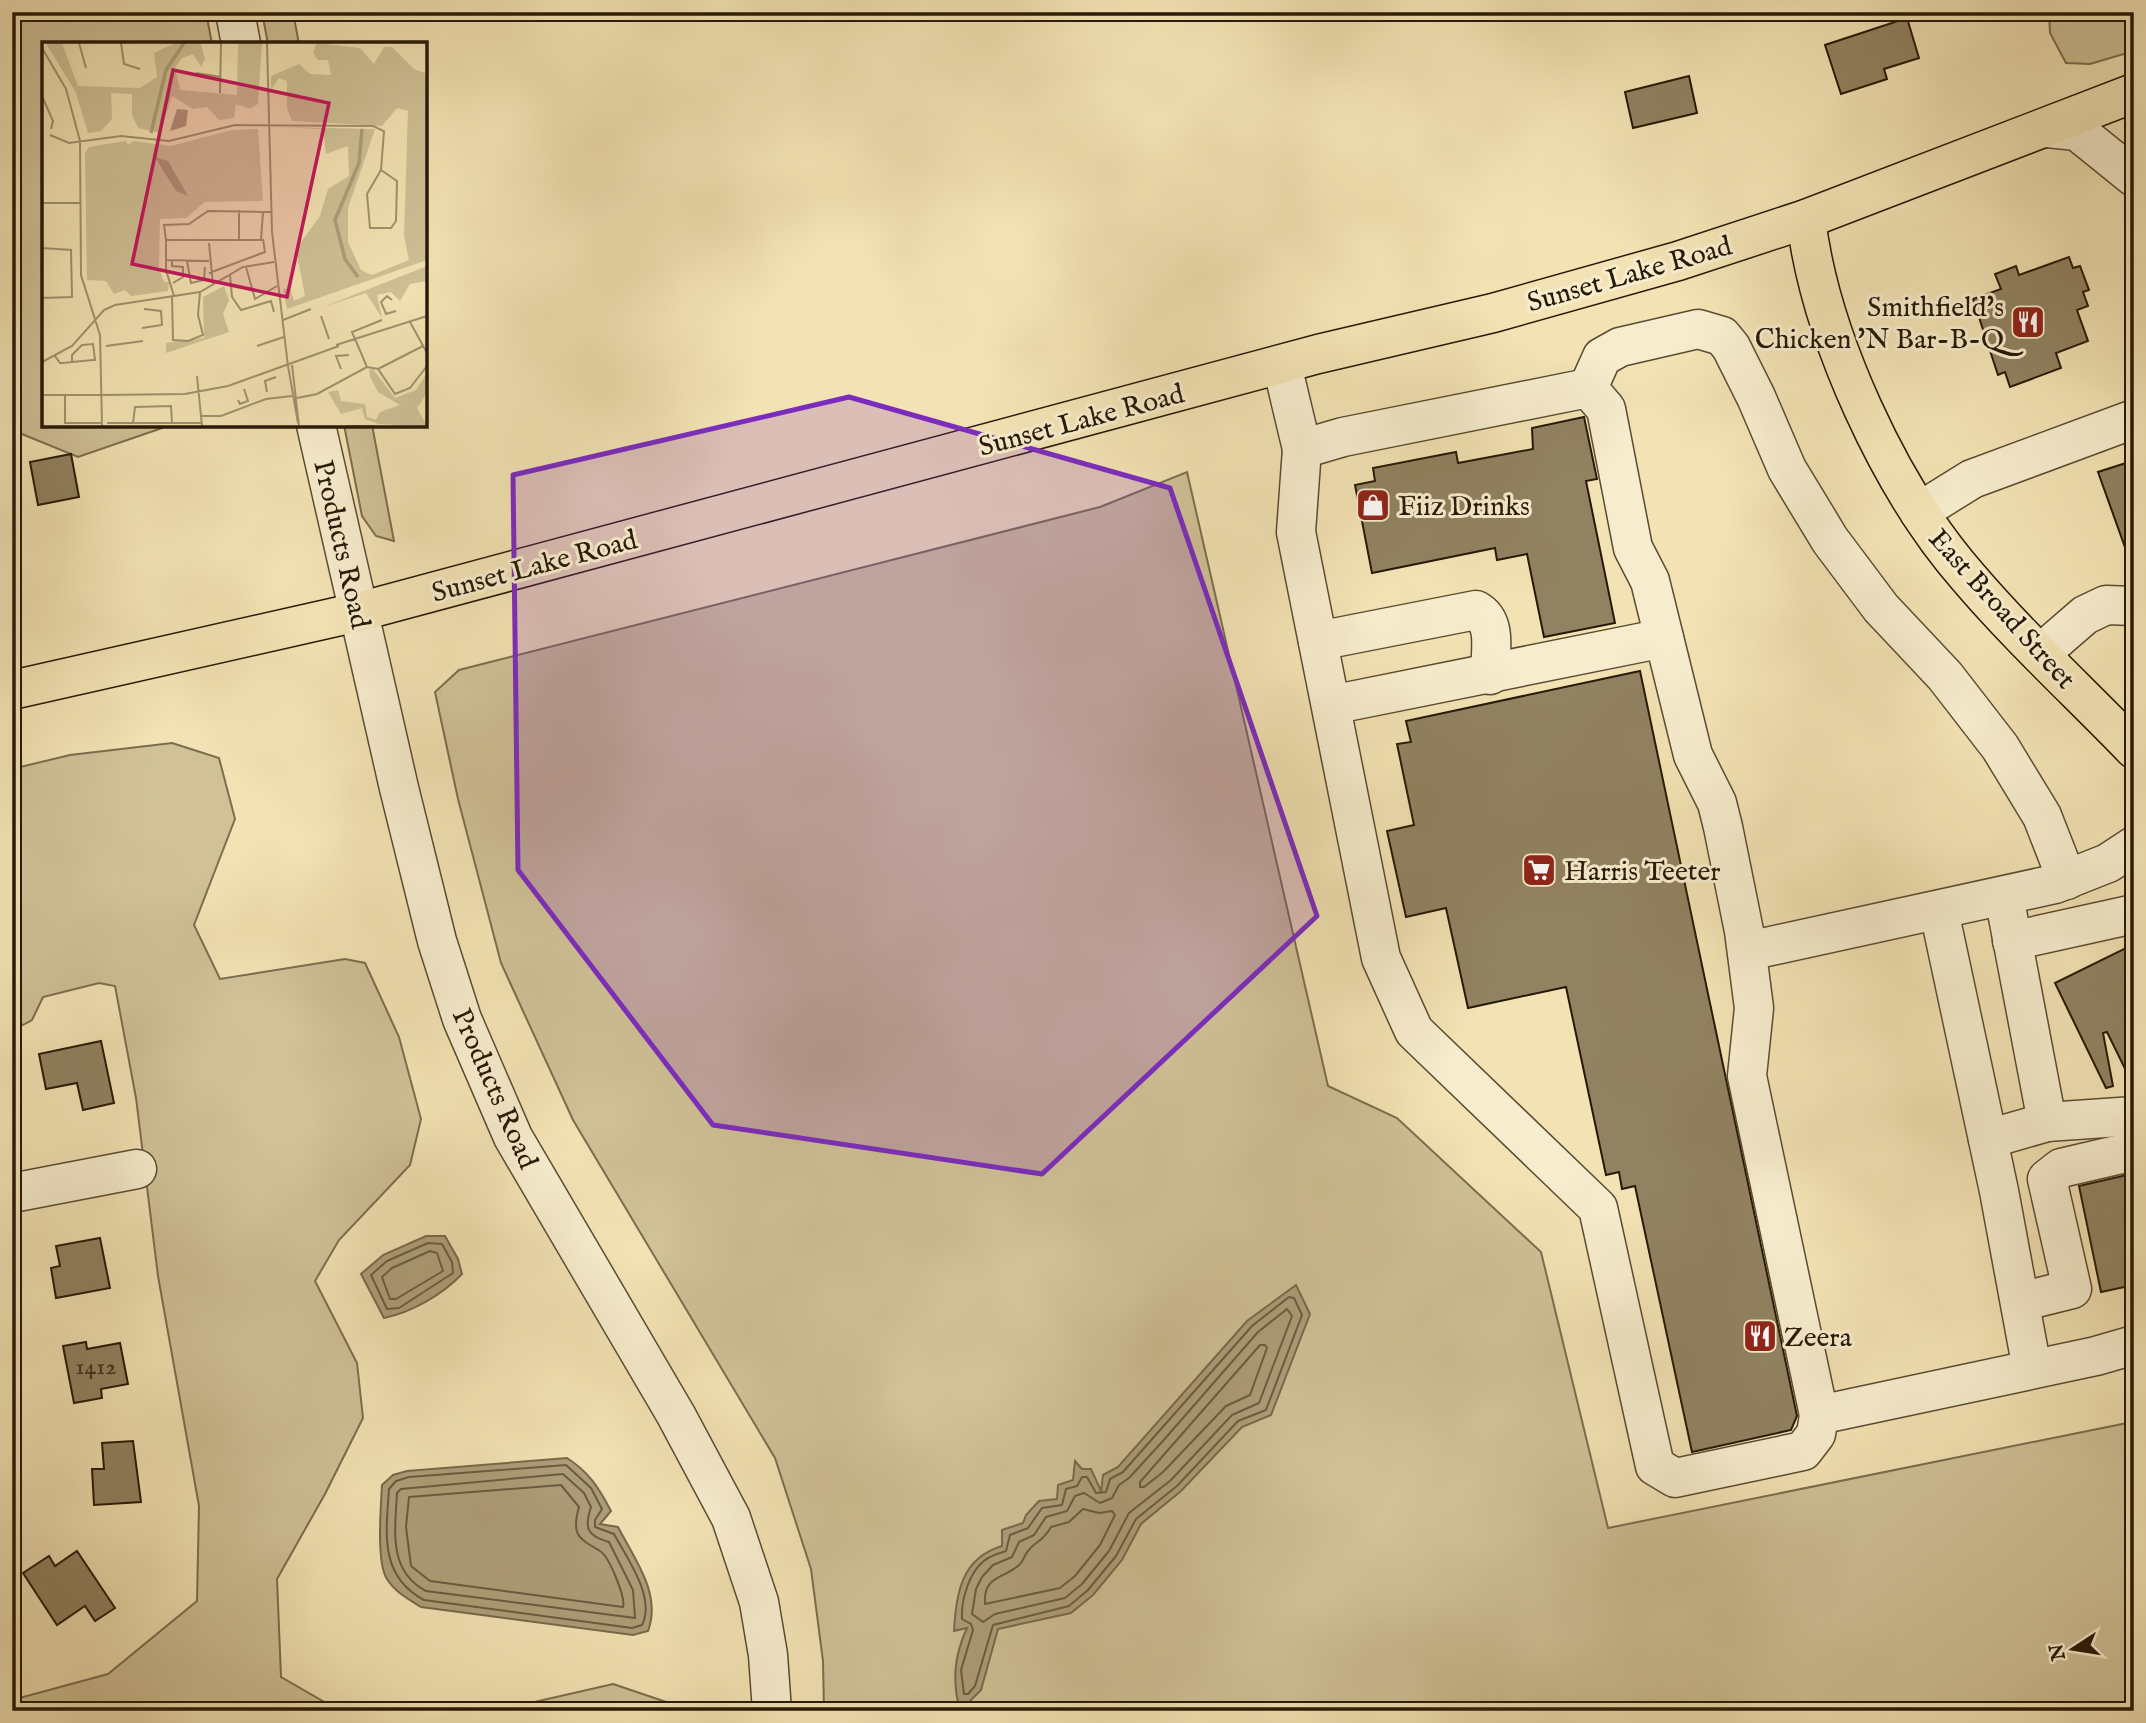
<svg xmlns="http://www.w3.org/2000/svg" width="2146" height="1723" viewBox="0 0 2146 1723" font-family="'IM FELL English',serif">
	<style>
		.green { fill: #d0c197; stroke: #7c6d4f; stroke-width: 2 }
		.water { fill: #ae9e79; stroke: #78694b; stroke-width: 2 }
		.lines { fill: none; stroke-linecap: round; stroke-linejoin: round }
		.shore { stroke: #6a5c40; stroke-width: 2 }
		.building { fill: #918261; stroke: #271907; stroke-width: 2 }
		.minor-casing { stroke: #5a4c32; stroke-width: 41 }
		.major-casing { stroke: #271907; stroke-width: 41 }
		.minor { stroke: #f7edce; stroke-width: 38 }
		.major { stroke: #f3e3b4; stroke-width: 38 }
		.marked { fill: #7b2cbf; fill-opacity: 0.2; stroke: #7b2cbf; stroke-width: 5; stroke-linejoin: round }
		.labels { text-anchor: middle; stroke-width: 6; stroke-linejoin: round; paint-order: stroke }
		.number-label { font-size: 24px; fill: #42331e }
		.street-label { font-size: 28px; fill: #271907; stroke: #f7edce }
		.poi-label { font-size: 28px; fill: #271907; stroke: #f7edce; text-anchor: start }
		.inset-river { fill: none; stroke: #ae9e79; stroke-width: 3.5 }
		.inset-road { fill: none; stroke: #a1926f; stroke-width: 2 }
		.view { fill: #c2185b; fill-opacity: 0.15; stroke: #c2185b; stroke-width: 3.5 }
		.inset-edge { fill: none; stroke: #271907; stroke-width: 3.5 }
	</style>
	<rect width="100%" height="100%" fill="#f3e3b4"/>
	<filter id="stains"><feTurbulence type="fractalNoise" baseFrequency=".00286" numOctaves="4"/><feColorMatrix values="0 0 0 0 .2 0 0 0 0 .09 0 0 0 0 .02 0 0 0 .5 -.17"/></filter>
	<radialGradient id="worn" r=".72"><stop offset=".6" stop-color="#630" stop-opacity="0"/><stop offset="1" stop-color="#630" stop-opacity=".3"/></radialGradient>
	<g class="green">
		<polygon points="12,12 206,12 212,44 44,44 44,425 171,425 78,457 12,430"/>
		<polygon points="262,12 293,12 299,44 268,44"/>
		<polygon points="2049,12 2134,12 2134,51 2090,64 2066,63 2050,33"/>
		<polygon points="344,425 372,425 394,541 376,536 362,516"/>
		<polygon points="1187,472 1328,1086 1397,1118 1541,1252 1608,1528 2127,1423 2134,1419 2134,1711 824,1711 823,1661 811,1569 775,1458 573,1120 501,963 458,799 435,692 459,670 1100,507"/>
		<polygon points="172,743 219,758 235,819 194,925 220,979 345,959 365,963 399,1037 421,1119 410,1165 339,1240 315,1281 357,1363 363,1418 325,1494 277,1579 281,1677 340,1711 12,1711 12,1700 108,1674 197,1601 199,1506 158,1276 136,1098 115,986 99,983 43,997 32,1020 23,1025 12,1021 12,769 70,755"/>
		<polygon points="613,1684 693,1711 495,1711"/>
	</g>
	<g class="water">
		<path d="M426,1236h19l13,23 4,15c-20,21 -50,38 -78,44l-23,-44 22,-19z"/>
		<path d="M1296,1285l14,29 -39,101 -29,12 -61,64 -40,33 -19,36 -29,35 -22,18 -73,16 -17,61 -21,21c-8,-30 -6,-55 7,-83l-13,3c2,-39 8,-73 48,-85v-16l21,-7 3,-8 13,-14 18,-2 1,-14 15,-5 2,-19 7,8h9l10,22 2,-16 15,-8 129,-146z"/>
		<path d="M567,1458c22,14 32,30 44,53l-11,13 18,3c16,31 44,67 30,104l-15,4 -212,-28c-13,-8 -26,-15 -34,-28 -11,-17 -6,-73 -5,-94l11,-10 14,-4z"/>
	</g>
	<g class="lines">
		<g class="shore">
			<polygon points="428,1243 442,1244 452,1262 453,1273 399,1308 387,1309 371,1275 387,1261"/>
			<polygon points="430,1251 437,1253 443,1271 396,1299 390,1299 382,1277 392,1268"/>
			<path d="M1289,1297l5,1 8,17 -36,95 -28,11 -61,65 -41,33 -20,37 -28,34 -19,16 -76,19 -18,61 -7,8h-4l-3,-24 12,-40 -2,-6 -9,-5c-1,-20 8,-52 28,-62 5,-3 11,-4 16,-6l4,-16 18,-7 14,-20 20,-3 4,-16 11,-3 5,-9h5l9,16 10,-1 4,-13 13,-7 129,-146z"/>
			<polygon points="1287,1309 1292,1316 1259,1403 1232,1415 1171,1480 1129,1513 1109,1551 1082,1584 1065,1598 995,1614 983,1622 972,1614 976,1589 982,1577 993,1565 1012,1557 1019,1542 1034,1535 1046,1517 1067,1511 1075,1496 1084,1493 1100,1503 1112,1498 1119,1485 1129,1478 1162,1442 1258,1332"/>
			<polygon points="1260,1345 1265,1345 1267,1348 1250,1395 1226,1406 1163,1472 1144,1487 1140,1487 1140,1482"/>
			<path d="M566,1465l25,23 11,21 -7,11v7l19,7c13,24 42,64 28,91l-10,3 -208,-28c-45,-24 -38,-67 -35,-111l7,-8 13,-4z"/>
			<path d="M563,1474l21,19 7,14c-7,21 -4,29 18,35l24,48 2,28 -209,-27c-38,-20 -31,-60 -29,-98l4,-4z"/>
			<path d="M561,1485l18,22c-8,28 -1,31 21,44 9,5 26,47 23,56l-193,-26 -19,-15 -5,-39 3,-30z"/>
			<path d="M1083,1509l16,4 13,-2 3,4 -15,30 -25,31 -15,12 -75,16c-2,-29 19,-25 34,-39 5,-4 5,-10 9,-14 7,-10 14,-8 23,-24l18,-5z"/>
		</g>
	</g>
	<g class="building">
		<polygon points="1907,18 1919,58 1884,69 1887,79 1841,94 1825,45"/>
		<polygon points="1689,76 1697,113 1633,128 1625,92"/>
		<polygon points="2069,257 2073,268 2080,266 2089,290 2083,292 2088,306 2077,310 2088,341 2056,353 2061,368 2010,387 2005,372 1998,375 1973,299 2001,289 1995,274 2016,266 2019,275"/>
		<polygon points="1584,417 1597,479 1586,481 1615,623 1544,637 1527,554 1497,560 1495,548 1372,573 1355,485 1375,481 1373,468 1456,452 1458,463 1533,449 1532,428"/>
		<polygon points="71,454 79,497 38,505 30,462"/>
		<polygon points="2126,463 2134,479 2134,564 2131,564 2098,472"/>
		<polygon points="1640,671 1797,1416 1791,1430 1692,1452 1635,1186 1622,1189 1619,1172 1606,1175 1566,987 1468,1008 1446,908 1406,917 1387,831 1414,825 1397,744 1411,742 1406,721"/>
		<polygon points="2134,944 2134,1087 2107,1032 2103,1033 2113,1086 2106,1088 2055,983"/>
		<polygon points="101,1041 114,1103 83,1110 77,1083 46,1089 39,1054"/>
		<polygon points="2131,1174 2134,1285 2101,1292 2079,1186"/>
		<polygon points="100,1238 110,1288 56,1298 51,1268 60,1266 56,1246"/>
		<polygon points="86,1342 87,1349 120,1343 128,1384 101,1389 102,1398 74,1403 63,1346"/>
		<polygon points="133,1441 141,1502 94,1505 92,1469 104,1469 102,1443"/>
		<polygon points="77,1551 115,1608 95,1621 85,1606 57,1625 23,1573 49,1556 55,1566"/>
	</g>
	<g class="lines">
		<g class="minor-casing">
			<g id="minor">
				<polyline points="235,12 241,44"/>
				<polyline points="2047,128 2077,131 2134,177"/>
				<polyline points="1282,365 1302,449 1343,437 1588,388 1606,409 1633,548 1650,581 1693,755 1717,803 1723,827 1744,931 1754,1008 1747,1076 1819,1415 2096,1356 2134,1345"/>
				<polyline points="1588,388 1602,357 1620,347 1698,329 1722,336 1731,347 1756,397 1787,469 1830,540 1881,608 1945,676 2000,747 2042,816 2067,880"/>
				<polyline points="316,425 399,788 437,941 462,1019 513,1137 676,1415 731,1518 759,1602 768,1655 772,1711"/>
				<polyline points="1302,449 1296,532 1381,958 1414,1031 1598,1208 1655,1466 1675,1478 1803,1451 1816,1434 1819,1415"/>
				<polyline points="1919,512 1972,479 2134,419"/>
				<path d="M1318,641l158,-31c22,12 14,42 14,65"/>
				<polyline points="2040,654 2085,615 2106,605 2134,606"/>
				<polyline points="1331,705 1664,638"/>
				<polyline points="2004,896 2047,1122"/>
				<polyline points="1939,911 1999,1191 2032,1369"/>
				<polyline points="2012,941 2134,914"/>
				<polyline points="1748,951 2055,884 2108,863 2134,846"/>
				<polyline points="1988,1139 2047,1122 2134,1116"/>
				<polyline points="12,1193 137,1169"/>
				<polyline points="2020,1302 2072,1289 2047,1179 2061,1168 2134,1151"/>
			</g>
		</g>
		<g class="major-casing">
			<g id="major">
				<path d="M1806,219c14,117 84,269 162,358 52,61 111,115 166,172"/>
				<polyline points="12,690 358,612 1318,354 1493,313 1678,261 1806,219 2134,93"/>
			</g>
		</g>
		<use href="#minor" class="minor"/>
		<use href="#major" class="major"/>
	</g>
	<path class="marked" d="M849,397l321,91 147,428 -275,258 -329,-49 -195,-255 -5,-395z"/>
	<defs>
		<g id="restaurant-square" transform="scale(1.75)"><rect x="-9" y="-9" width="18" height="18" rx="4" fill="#8f2418" stroke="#f7edce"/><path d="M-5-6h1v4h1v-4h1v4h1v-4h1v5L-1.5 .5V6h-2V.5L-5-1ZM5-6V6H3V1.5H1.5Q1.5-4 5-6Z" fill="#fff"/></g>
		<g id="shop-square" transform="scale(1.75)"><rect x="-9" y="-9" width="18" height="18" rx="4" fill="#8f2418" stroke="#f7edce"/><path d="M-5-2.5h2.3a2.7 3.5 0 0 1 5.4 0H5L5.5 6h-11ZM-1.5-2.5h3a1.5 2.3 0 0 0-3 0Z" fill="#fff"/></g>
		<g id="supermarket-square" transform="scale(1.75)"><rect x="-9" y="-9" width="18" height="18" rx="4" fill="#8f2418" stroke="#f7edce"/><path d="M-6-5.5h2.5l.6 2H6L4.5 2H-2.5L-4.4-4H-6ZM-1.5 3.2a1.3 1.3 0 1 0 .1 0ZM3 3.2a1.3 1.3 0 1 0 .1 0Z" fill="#fff"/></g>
	</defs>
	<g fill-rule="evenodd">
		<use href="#restaurant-square" x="2028" y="322"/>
		<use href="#shop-square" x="1373" y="505"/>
		<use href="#supermarket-square" x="1539" y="870"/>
		<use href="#restaurant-square" x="1760" y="1336"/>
	</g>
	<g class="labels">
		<g class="number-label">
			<text x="96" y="1374">1412</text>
		</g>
		<g class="street-label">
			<text transform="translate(1629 273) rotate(-16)" y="10">Sunset Lake Road</text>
			<text transform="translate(1081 419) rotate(-15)" y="10">Sunset Lake Road</text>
			<text transform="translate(343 544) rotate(77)" y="10">Products Road</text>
			<text transform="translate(534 565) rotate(-15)" y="10">Sunset Lake Road</text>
			<text transform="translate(2003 608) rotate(48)" y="10">East Broad Street</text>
			<text transform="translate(496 1088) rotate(66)" y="10">Products Road</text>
		</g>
		<g class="poi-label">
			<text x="2004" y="316" text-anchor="end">Smithfield's<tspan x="2004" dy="32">Chicken 'N Bar-B-Q</tspan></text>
			<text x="1398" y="515">Fiiz Drinks</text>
			<text x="1564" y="880">Harris Teeter</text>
			<text x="1784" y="1346">Zeera</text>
		</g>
	</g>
	<g transform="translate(42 42)">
		<rect width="385" height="385" fill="#f3e3b4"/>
		<path d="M4,1h16l16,43 62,2 17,-11 -3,-24 21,-10 26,1 4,15 -4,8 -8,-13 -11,4 -7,10 5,22 57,5 1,-52h24l-4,61 -8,5 -14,-5 -2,14 -15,2 -12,-13 -14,2 -21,-13 -12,37 -22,-5 -6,-13v-21l-21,-1 1,26 -11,12 -13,2 -12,-40zM275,1l43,5 14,16 10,-17h8l22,22 11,4 2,187 -140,49 -4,-20 7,-1 4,13 11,-5 -9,-47 24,-33 8,-27 21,-13 -1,-30 -22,8 -3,-25 -50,-2 102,2 -27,79v34l13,28 11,5 37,-15 -5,-24 4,-125 -11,-3 -15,18 -90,-5 -5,-12v-28l-8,-3 -8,12v-14l28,-12 11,10 21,1 -3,-15h-10l-5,-8zM216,87l5,72 -58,1 -19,16 -26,1 -1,49 5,14h5l-1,9 -37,5 -6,-6 -11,4 -8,-13 -19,-1 -2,-127 4,-6 37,-6 2,4 6,-4 37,5 61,-16zM385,224v15l-17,3 -10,17 -9,-9 -14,3 5,23 -16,-25 -43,14zM182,244l5,14 -6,14 6,18 -63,21v-10l38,-5 -1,-41zM331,327l22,29 21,-8 11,-17v20l-10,15 10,18 -48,-2 -14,-5 -3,-11 -21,6 -13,-22 10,-2 3,11 24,3 2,13 9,3 4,-8 20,-7 -22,-13 -8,-15 -1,-7z" fill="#d0c197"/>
		<path d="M135,67l11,1 -2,16 -16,5zM113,115l13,4 20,35 -12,-5z" fill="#ae9e79"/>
		<path class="inset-river" d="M109,91l15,-63 18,-27M316,235l-13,-18 -10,-39 24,-57 3,-34"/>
		<path class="inset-road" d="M37,1l7,25M79,1l3,21 16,5M225,1l5,189 16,134M0,6l24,41 14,52 1,134 19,60 2,91M154,31l25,4M178,51l1,-50M0,54l11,25 -2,8M8,93l19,8 52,-7 48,5 66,-16 138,1 11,5 -3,39 -14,24 3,34h21l5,-7 1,-40 -16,-11M0,148v39M0,161h38M124,198l-2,-15 25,-1 19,-13 55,1M197,199v-31M167,201l4,42M0,206l30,2M124,218l43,1M130,219v5l11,1v10l-10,6M145,219l4,22 13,-3 1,-13M204,225l9,32 22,-13M167,231l56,-21 -2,-13M188,233l2,22 9,13 30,-9 3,11M132,254l-8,-26v-30h95l2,-28h8M130,255l1,43 15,1 15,-6 -5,-20 2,-23M0,256l30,-1 -1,-47M350,258l-5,-4 -6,6 5,12 10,-3M279,274l8,23M241,278l28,-11M368,280l17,31M100,286l20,-3 -1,-14 -17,-2M294,303l91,-29M64,304l37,-5M215,304l27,-9M13,314l5,7h3l9,-1 21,-2h2l-2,-16 -11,1 -10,10v7M0,320l30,-16 32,-36 11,-5 85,-13 43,-25 31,-5M250,323l7,61M246,324l10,57M325,325l11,2 17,25 15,-6 17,-22M325,325l-15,-35 30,-12M299,327l-5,-13 13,-1M336,327l45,-23M155,334l5,50M225,350l-2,-11 11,-4M0,353h60M23,353v28h37M60,353l83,-1 43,-8 111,-40M255,356l20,-4 50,-27M196,358l2,4 8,-3 -4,-12M160,374h19l45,-17 26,-3M65,381h95M91,381l2,-16 36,-1 1,17M304,384h29"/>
		<path class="view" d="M131,28l156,33 -42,194 -155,-33z"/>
		<rect width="385" height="385" class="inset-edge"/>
	</g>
	<rect width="2146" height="1723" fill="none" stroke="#f3e3b4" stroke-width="42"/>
	<rect x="14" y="14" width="2118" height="1695" fill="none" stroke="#271907" stroke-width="3.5"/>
	<rect x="21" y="21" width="2104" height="1681" fill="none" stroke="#271907" stroke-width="2"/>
	<g transform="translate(2073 1649) rotate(258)" stroke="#f7edce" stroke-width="5" paint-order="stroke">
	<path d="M0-5L12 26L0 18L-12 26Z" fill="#271907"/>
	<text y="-10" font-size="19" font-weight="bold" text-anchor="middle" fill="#271907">N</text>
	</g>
	<rect width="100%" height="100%" filter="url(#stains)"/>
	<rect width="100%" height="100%" fill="url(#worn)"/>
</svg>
